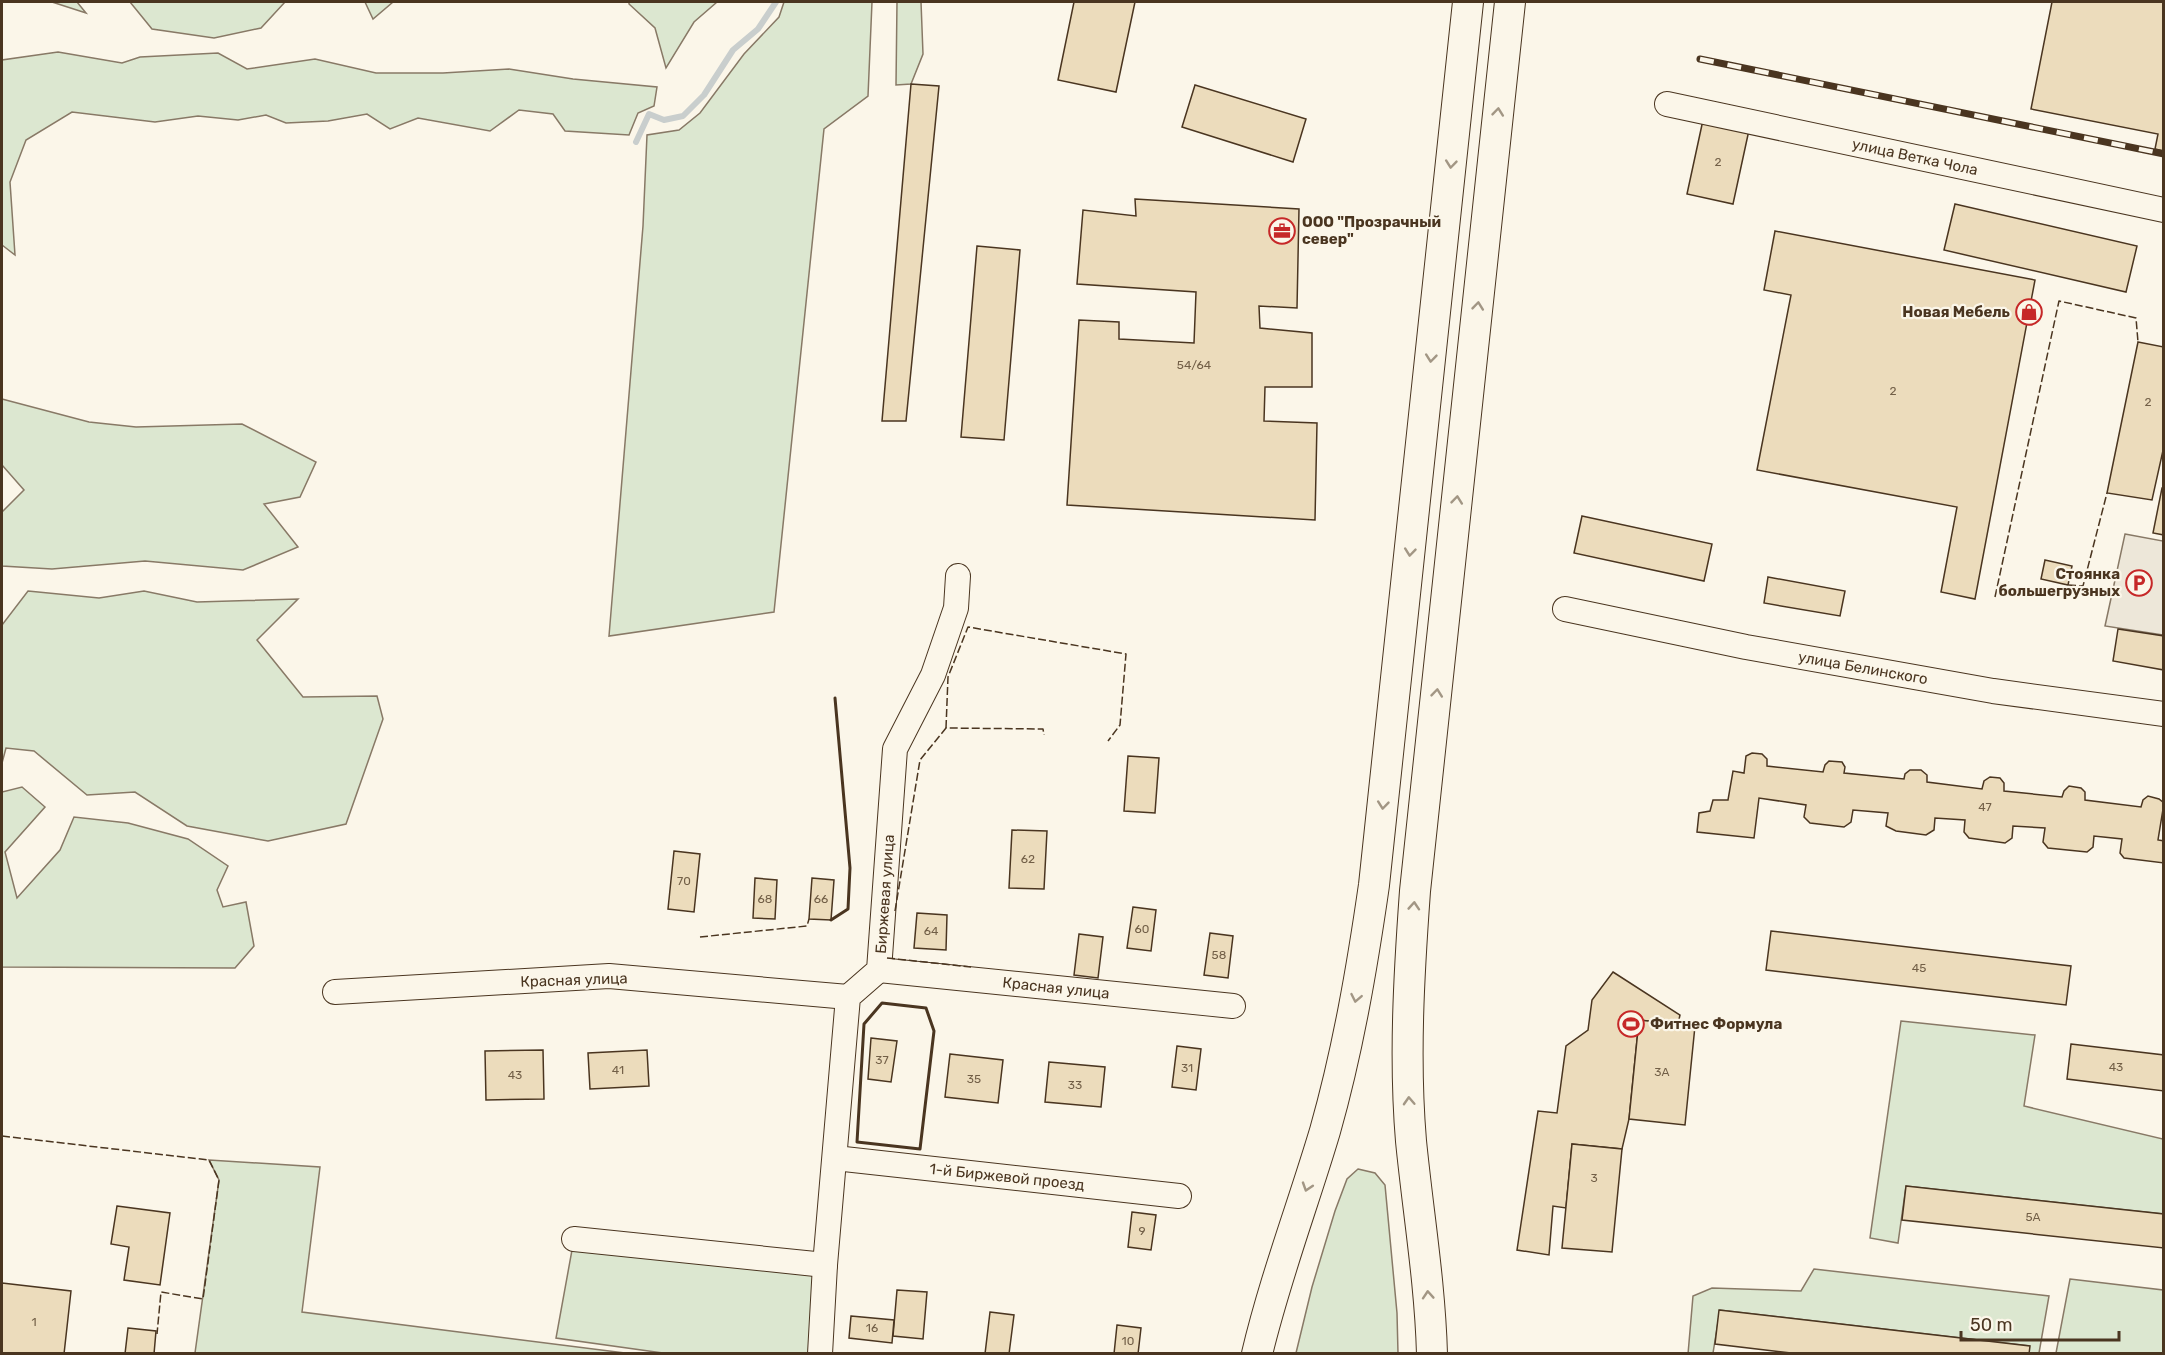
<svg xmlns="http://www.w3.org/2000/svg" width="2165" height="1355" viewBox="0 0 2165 1355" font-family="Rubik,sans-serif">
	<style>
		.green { fill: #dce7d0; stroke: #887966; stroke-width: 1.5 }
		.parking { fill: #ede7d9; stroke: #887966; stroke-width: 1.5 }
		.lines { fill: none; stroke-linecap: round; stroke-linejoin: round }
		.stream { stroke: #c9cecd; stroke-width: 6 }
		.building { fill: #ecdcbc; stroke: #4a3520; stroke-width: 1.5 }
		.minor-casing { stroke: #4a3520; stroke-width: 26 }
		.major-casing { stroke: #4a3520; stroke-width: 32 }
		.minor { stroke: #fbf6e9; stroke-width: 24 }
		.major { stroke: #fbf6e9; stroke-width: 30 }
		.rail-casing { stroke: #4a3520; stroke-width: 7 }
		.rail { stroke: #fbf6e9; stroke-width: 4.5; stroke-dasharray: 14; stroke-linecap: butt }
		.fence { stroke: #4a3520; stroke-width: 1.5; stroke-dasharray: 8 3; stroke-linecap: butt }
		.wall { stroke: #4a3520; stroke-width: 3 }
		.oneway { stroke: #a29684 }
		.labels { text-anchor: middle; stroke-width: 4.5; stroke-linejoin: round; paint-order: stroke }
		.number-label { font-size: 12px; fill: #725f47 }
		.street-label { font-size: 15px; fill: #4a3520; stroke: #fbf6e9 }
		.poi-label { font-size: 15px; font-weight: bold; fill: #4a3520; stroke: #fbf6e9; text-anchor: start }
	</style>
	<rect width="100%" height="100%" fill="#fbf6e9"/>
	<g class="green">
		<polygon points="52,2 77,2 86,13"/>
		<polygon points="130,2 285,2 261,28 214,38 152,29"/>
		<polygon points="365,2 393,2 373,19"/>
		<polygon points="629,2 717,2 694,22 666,68 655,28 629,4"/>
		<polygon points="784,2 872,2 868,96 824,129 774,612 609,636 643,226 647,135 679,130 700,113 744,54 779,17"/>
		<polygon points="897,2 921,2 923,54 911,84 896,85"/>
		<polygon points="58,52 122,63 140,57 218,53 247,69 315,59 376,73 443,73 509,69 573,79 657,87 654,106 638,113 629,135 565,131 553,114 519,110 490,131 418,118 390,129 367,114 328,121 286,123 266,115 238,120 198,116 155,122 72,112 26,140 10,182 15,255 2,245 2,60"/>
		<polygon points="2,399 89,422 136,427 242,424 316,462 300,497 264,504 298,547 243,570 145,561 52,569 2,566 2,512 24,490 2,465"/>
		<polygon points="28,591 99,598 144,591 197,602 298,599 257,640 303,697 377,696 383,719 346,824 268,841 187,826 135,792 87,795 34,751 6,748 2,763 2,625"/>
		<polygon points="22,787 45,807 5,852 17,898 60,850 74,817 128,823 188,839 228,866 217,890 223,907 246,902 254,946 235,968 2,967 2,792"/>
		<polygon points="1901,1021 2035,1035 2024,1106 2163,1139 2163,1214 1906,1186 1898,1243 1870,1238"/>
		<polygon points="209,1160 320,1167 302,1312 625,1353 195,1353 219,1180"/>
		<polygon points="1358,1169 1375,1173 1385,1185 1397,1313 1398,1353 1296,1353 1312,1287 1335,1211 1347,1179"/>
		<polygon points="574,1239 825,1265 820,1353 670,1354 556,1338"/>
		<polygon points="1814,1269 2049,1296 2039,1353 2029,1353 2029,1346 1720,1310 1713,1353 1688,1354 1693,1296 1712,1288 1801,1291"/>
		<polygon points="2070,1279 2163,1290 2163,1353 2056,1353"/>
	</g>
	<polygon class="parking" points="2125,534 2163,541 2163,635 2105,626"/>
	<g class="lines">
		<polyline class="stream" points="636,142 649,114 664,120 683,116 704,95 733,50 758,29 776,2"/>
	</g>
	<g class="building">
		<polygon points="1074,2 1135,2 1116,92 1058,80"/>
		<polygon points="2052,2 2164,2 2164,151 2155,149 2158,134 2031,109"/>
		<polygon points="911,84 939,86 906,421 882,421"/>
		<polygon points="1195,85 1306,119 1293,162 1182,127"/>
		<polygon points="1703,120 1749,130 1733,204 1687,194"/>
		<polygon points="1135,199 1299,209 1297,308 1259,306 1260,328 1312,333 1312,387 1265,387 1264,421 1317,423 1315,520 1067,505 1079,320 1119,322 1119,339 1194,343 1196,292 1077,284 1083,210 1136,216"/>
		<polygon points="1955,204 2137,246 2126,292 1944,250"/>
		<polygon points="1775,231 2035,280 1975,599 1941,592 1957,507 1757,470 1791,295 1764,290"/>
		<polygon points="977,246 1020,250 1004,440 961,437"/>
		<polygon points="2138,342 2164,347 2164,446 2152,500 2107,493"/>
		<polygon points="2162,488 2164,488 2164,535 2153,533"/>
		<polygon points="1582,516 1712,544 1704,581 1574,553"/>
		<polygon points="2045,560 2072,566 2068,585 2041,579"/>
		<polygon points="1768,577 1845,591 1840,616 1764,603"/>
		<polygon points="2118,629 2164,636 2164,670 2113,661"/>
		<polygon points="1752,753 1762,754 1767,759 1767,766 1823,772 1825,765 1829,761 1842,762 1845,767 1844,773 1904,779 1905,774 1910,770 1921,770 1927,775 1927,782 1982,789 1984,781 1990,777 2000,778 2004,783 2004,791 2062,797 2064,791 2069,786 2081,788 2085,792 2085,800 2141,807 2143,800 2148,796 2159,799 2164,803 2158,840 2164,841 2164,863 2124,858 2120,853 2122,839 2094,836 2093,847 2087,852 2048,848 2043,842 2045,828 2013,826 2012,838 2005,843 1969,838 1964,832 1965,820 1935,818 1934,830 1926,835 1896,831 1886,826 1888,813 1853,810 1851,822 1844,827 1810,823 1804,817 1806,805 1759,798 1754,838 1697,832 1699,813 1710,811 1713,800 1728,800 1733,771 1744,773 1746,756"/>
		<polygon points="1128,756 1159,758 1155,813 1124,811"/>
		<polygon points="1012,830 1047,831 1044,889 1009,888"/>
		<polygon points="674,851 700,854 694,912 668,909"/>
		<polygon points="755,878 777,880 775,919 753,918"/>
		<polygon points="812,878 834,880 831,920 809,919"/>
		<polygon points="1133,907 1156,910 1151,951 1127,948"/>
		<polygon points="917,913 947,915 946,950 914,948"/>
		<polygon points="1771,931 2071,966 2066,1005 1766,970"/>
		<polygon points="1210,933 1233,936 1228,978 1204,975"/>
		<polygon points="1079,934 1103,937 1098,978 1074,975"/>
		<polygon points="1613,972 1680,1015 1678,1024 1639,1020 1629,1119 1622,1149 1572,1144 1566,1208 1553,1206 1549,1255 1517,1250 1538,1111 1557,1113 1566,1046 1588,1030 1592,1000"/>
		<polygon points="1639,1020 1695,1026 1685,1125 1629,1119"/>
		<polygon points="871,1038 897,1041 891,1082 868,1079"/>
		<polygon points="2071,1044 2164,1055 2164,1091 2067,1079"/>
		<polygon points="1177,1046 1201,1049 1196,1090 1172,1087"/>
		<polygon points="543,1050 544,1099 486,1100 485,1051"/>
		<polygon points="647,1050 649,1086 590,1089 588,1053"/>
		<polygon points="950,1054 1003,1060 998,1103 945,1097"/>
		<polygon points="1049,1062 1105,1067 1101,1107 1045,1102"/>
		<polygon points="1572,1144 1622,1149 1612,1252 1562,1248"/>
		<polygon points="1906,1186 2164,1214 2164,1248 1902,1220"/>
		<polygon points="117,1206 170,1213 160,1285 124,1280 129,1247 111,1244"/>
		<polygon points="1132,1212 1156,1215 1151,1250 1128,1247"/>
		<polygon points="2,1283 71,1291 64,1354 2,1354"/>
		<polygon points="897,1290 927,1292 923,1339 893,1336"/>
		<polygon points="1719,1310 2030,1346 2029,1354 1800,1354 1715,1344"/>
		<polygon points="990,1312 1014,1315 1009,1354 985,1354"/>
		<polygon points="851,1316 894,1320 892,1343 849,1338"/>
		<polygon points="1117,1325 1141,1328 1138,1354 1114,1354"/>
		<polygon points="128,1328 156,1331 154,1354 125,1354"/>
	</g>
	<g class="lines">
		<g class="minor-casing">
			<g id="minor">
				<polyline points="1667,104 2164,210"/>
				<polyline points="1565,609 1746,647 1993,691 2164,714"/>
				<polyline points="879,970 1233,1006"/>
				<polyline points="335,992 609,976 848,997"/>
				<polyline points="835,1158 1179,1196"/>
				<polyline points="574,1239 825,1265"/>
				<polyline points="820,1354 825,1265 848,997 879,970 895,749 933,675 956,608 958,576"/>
			</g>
		</g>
		<g class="major-casing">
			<g id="major">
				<path d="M1257,1354c18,-76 46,-149 68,-223 23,-81 37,-163 49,-246l94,-883"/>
				<path d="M1432,1354c-2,-72 -14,-142 -21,-213 -7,-83 -2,-167 4,-250l95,-889"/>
			</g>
		</g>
		<use href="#minor" class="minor"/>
		<use href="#major" class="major"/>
		<g class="rail-casing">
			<polyline id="rail" points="1700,59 2164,154"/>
		</g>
		<use href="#rail" class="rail"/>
		<g class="fence">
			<polyline points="2068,585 2083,586 2107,493"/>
			<polyline points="1995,597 2059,301 2136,318 2138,342"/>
			<polyline points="946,728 948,677 968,627 1126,654 1120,725 1108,741"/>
			<polyline points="895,911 920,760 946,728 1043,729 1044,735"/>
			<polyline points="700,937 807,926 809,919"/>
			<polyline points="887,958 971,967"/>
			<polyline points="2,1136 209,1160 219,1180 203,1299 161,1292 157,1334"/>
		</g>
		<g class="wall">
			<polyline points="831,920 848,909 850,868 835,698"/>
			<polygon points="882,1003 926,1008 934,1031 920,1149 857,1142 864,1024"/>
		</g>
	</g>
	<defs><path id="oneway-chevron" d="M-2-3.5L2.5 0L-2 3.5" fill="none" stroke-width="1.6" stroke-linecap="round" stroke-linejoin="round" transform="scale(1.5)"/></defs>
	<g class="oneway">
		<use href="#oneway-chevron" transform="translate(1498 112) rotate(-84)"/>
		<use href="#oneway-chevron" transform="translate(1451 164) rotate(96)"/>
		<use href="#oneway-chevron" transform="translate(1478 306) rotate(-84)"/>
		<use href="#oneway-chevron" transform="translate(1431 358) rotate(96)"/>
		<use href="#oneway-chevron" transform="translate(1457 500) rotate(-84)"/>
		<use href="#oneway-chevron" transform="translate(1410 552) rotate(96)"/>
		<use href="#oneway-chevron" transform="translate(1437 693) rotate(-84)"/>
		<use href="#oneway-chevron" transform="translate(1383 805) rotate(96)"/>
		<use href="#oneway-chevron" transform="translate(1414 906) rotate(-86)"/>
		<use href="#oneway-chevron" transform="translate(1356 998) rotate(101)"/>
		<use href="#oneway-chevron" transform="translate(1409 1101) rotate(-93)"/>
		<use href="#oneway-chevron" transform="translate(1307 1187) rotate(108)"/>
		<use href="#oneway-chevron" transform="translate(1428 1295) rotate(-94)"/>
	</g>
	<defs>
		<g id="office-ring" transform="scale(1.35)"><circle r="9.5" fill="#fbf6e9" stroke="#c62828" stroke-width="1.5"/><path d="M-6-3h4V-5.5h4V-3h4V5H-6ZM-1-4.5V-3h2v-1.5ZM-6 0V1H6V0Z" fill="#c62828"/></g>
		<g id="shop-ring" transform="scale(1.35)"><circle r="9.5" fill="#fbf6e9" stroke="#c62828" stroke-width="1.5"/><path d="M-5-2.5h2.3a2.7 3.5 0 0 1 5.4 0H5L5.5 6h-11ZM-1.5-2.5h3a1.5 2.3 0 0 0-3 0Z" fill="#c62828"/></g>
		<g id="parking-ring" transform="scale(1.35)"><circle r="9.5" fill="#fbf6e9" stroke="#c62828" stroke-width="1.5"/><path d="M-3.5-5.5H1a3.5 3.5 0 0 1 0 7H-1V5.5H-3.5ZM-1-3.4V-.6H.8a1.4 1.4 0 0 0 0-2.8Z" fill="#c62828"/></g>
		<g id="stadium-ring" transform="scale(1.35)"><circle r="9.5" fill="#fbf6e9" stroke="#c62828" stroke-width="1.5"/><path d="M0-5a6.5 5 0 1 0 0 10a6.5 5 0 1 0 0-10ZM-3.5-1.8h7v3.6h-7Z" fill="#c62828"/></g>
	</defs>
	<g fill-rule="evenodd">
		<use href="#office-ring" x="1282" y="231"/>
		<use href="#shop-ring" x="2029" y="312"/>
		<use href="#parking-ring" x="2139" y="583"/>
		<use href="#stadium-ring" x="1631" y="1024"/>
	</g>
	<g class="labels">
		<g class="number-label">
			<text x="1718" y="166">2</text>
			<text x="1194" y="369">54/64</text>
			<text x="1893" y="395">2</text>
			<text x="2148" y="406">2</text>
			<text x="1985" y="811">47</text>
			<text x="1028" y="863">62</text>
			<text x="684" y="885">70</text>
			<text x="765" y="903">68</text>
			<text x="821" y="903">66</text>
			<text x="1142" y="933">60</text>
			<text x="931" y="935">64</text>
			<text x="1219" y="959">58</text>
			<text x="1919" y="972">45</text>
			<text x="882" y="1064">37</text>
			<text x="2116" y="1071">43</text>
			<text x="1187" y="1072">31</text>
			<text x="618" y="1074">41</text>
			<text x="1662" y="1076">3А</text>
			<text x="515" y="1079">43</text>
			<text x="974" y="1083">35</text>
			<text x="1075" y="1089">33</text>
			<text x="1594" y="1182">3</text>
			<text x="2033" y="1221">5А</text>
			<text x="1142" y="1235">9</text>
			<text x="34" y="1326">1</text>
			<text x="872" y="1332">16</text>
			<text x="1128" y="1345">10</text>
		</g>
		<g class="street-label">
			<text transform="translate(1915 157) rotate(12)" y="5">улица Ветка Чола</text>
			<text transform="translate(1863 668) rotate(10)" y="5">улица Белинского</text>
			<text transform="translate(885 894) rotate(-86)" y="5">Биржевая улица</text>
			<text transform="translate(574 980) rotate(-2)" y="5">Красная улица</text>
			<text transform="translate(1056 988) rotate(6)" y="5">Красная улица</text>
			<text transform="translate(1007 1177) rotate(6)" y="5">1-й Биржевой проезд</text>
		</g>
		<g class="poi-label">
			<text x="1302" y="227">ООО "Прозрачный<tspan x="1302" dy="17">север"</tspan></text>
			<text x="2010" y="317" text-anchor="end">Новая Мебель</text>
			<text x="2120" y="579" text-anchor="end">Стоянка<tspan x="2120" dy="17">большегрузных</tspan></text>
			<text x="1650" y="1029">Фитнес Формула</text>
		</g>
	</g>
	<rect width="2165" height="1355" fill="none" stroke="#4a3520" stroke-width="6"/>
	<path d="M1961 1331v9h158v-9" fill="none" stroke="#4a3520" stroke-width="3"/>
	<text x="1970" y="1331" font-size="18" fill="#4a3520" stroke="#fbf6e9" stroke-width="4.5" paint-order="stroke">50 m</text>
</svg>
